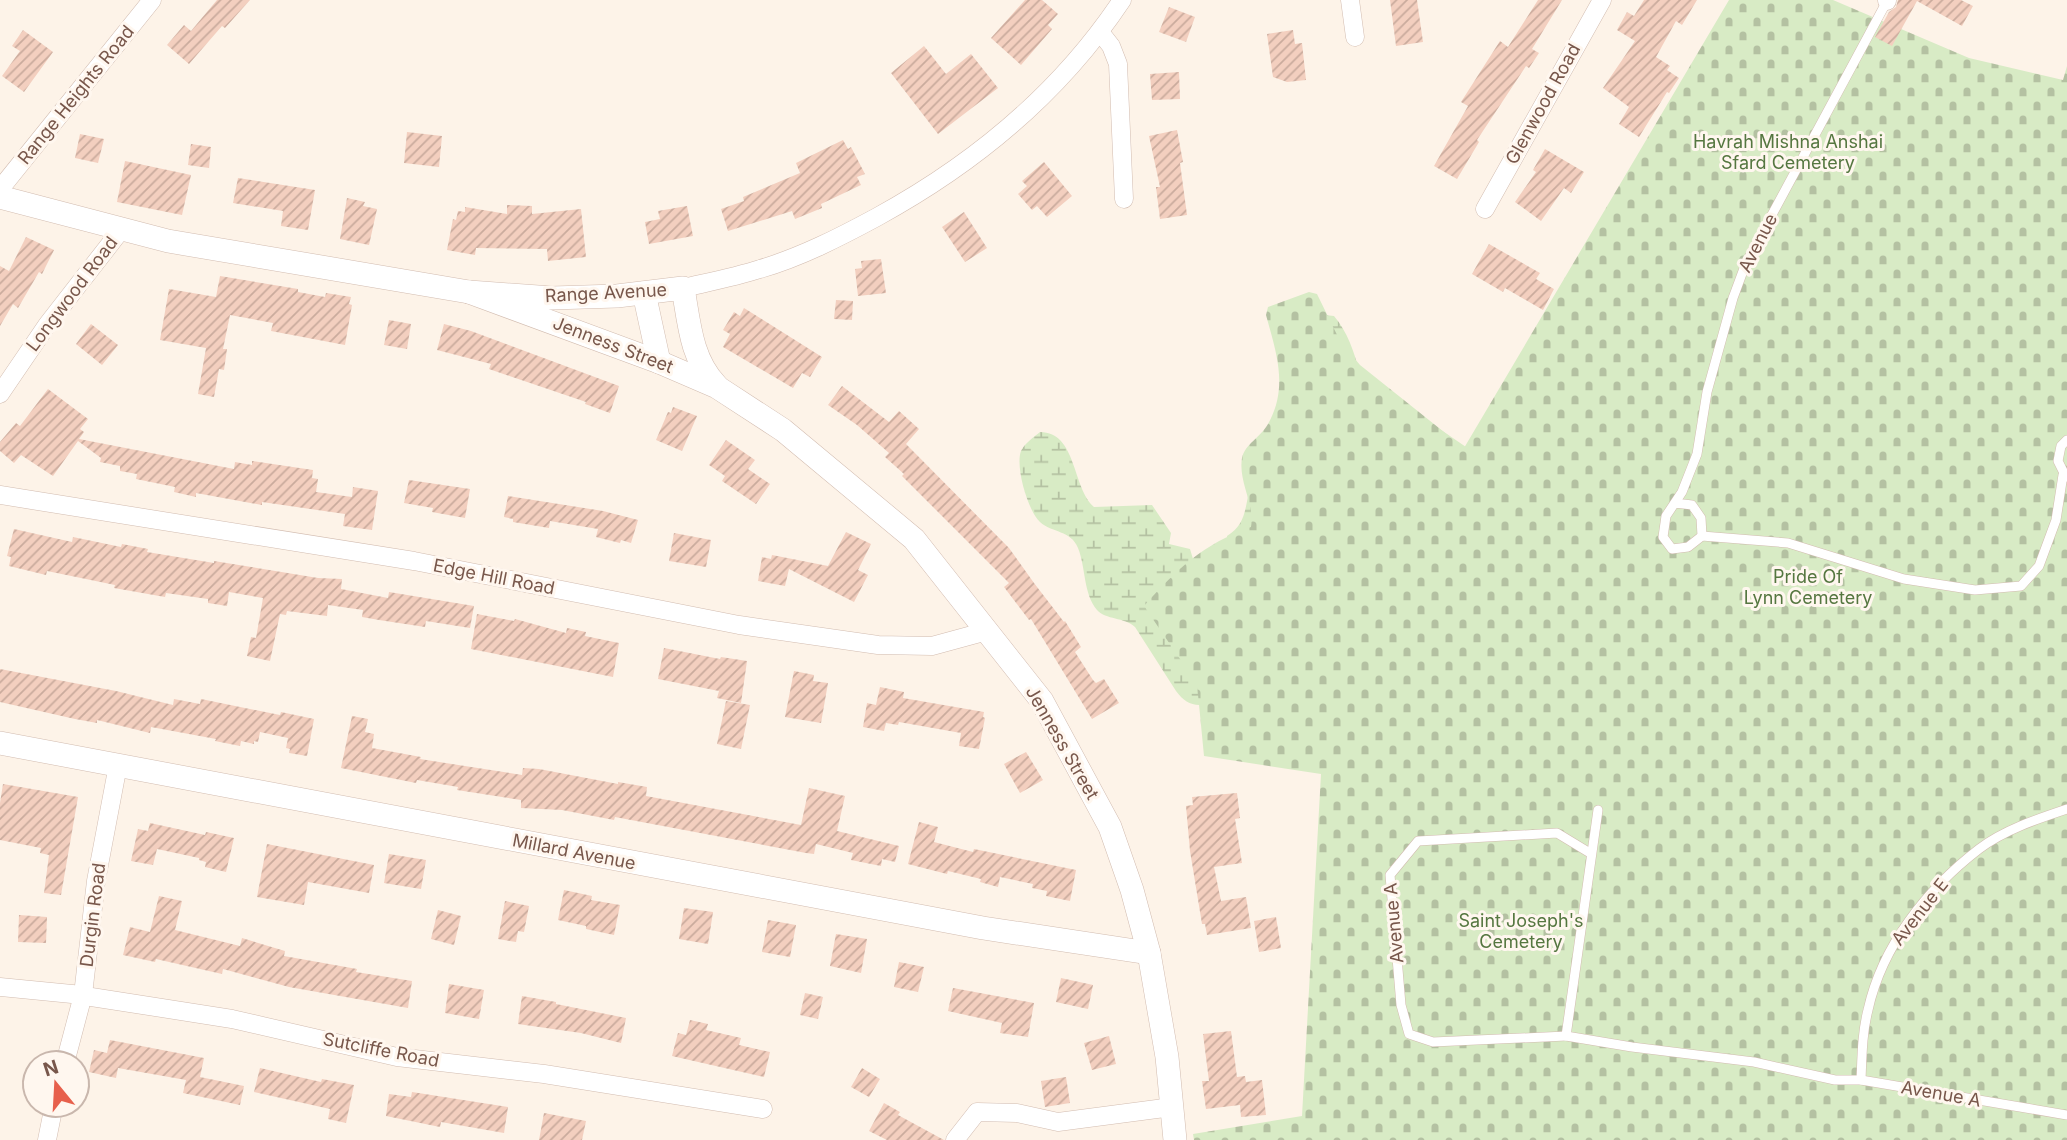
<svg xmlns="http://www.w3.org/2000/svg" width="2067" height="1140" viewBox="0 0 2067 1140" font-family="Inter,sans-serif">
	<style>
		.wetland { fill: url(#wetland-marsh) }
		.cemetery { fill: url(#cemetery-stones) }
		.building { fill: url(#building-hatch) }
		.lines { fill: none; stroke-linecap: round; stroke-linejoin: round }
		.service-casing { stroke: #d2bcb0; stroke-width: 10 }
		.minor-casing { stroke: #d2bcb0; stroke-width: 19 }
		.tertiary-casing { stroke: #d2bcb0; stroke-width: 24 }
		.service { stroke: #fff; stroke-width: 9 }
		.minor { stroke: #fff; stroke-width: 18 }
		.tertiary { stroke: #fff; stroke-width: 23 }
		.labels { text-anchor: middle; stroke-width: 6; stroke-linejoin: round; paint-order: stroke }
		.street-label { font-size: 18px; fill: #78574b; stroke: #fff7ef }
		.park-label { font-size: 18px; fill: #557740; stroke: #fff7ef }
	</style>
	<defs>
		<pattern id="wetland-marsh" width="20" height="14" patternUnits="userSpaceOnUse" patternTransform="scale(1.75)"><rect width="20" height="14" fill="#d8ebc5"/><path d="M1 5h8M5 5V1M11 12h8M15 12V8" fill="none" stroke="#b4c1a2"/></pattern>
		<pattern id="cemetery-stones" width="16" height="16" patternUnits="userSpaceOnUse" patternTransform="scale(1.75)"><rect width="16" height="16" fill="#d8ebc5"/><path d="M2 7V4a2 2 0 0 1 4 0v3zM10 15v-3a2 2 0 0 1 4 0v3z" fill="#b4c1a2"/></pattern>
		<pattern id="building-hatch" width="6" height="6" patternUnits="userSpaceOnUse" patternTransform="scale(1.75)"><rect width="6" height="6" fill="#f3cfbf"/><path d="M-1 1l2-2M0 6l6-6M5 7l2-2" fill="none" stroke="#caab9d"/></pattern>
	</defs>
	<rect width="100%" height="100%" fill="#fdf3e8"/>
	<path class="wetland" d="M1325,315l9,1c13,15 21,37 25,56 35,26 71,50 107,75l-258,257c-15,3 -23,-1 -32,-13l-41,-64c-11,-10 -29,-7 -38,-17 -14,-17 -11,-42 -19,-62 -7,-18 -26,-15 -38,-26 -12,-11 -25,-55 -19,-71 3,-7 13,-14 19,-19 37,0 32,56 54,75l58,-2 19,28 -2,11 21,5 3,10 34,-15v-8c18,-11 18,-26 22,-45z"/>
	<path class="cemetery" d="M1729,0h104l136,58 94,22 4,-14v1074h-873l-1,-6 109,-18 19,-342 -117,-18 -7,-72 -53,-78c33,-37 59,-62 107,-79 4,-23 -13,-45 -9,-69 3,-14 19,-21 26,-34 21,-37 8,-72 -2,-109l2,-8 41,-15 8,2 23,47 20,24 104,83z"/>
	<g class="building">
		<polygon points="217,0 250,0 225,28 222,26 189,64 167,45 184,25 191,31"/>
		<polygon points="1025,0 1042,0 1058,14 1048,25 1052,29 1021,65 991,38"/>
		<polygon points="1390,0 1417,0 1423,42 1396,46"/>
		<polygon points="1538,0 1562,0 1532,49 1539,53 1529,68 1526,66 1477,140 1479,142 1457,179 1434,166 1468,106 1461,102 1500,41 1508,47"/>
		<polygon points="1644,0 1697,0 1682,25 1676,21 1656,57 1670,66 1667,70 1679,78 1669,93 1667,92 1639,137 1619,124 1629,107 1603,88 1635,41 1617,30 1627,12 1634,16"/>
		<polygon points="1898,0 1961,0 1973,6 1962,26 1917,1 1892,46 1875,37 1889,12 1896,7"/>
		<polygon points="1169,7 1195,17 1186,42 1159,32"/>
		<polygon points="23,30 53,52 24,92 2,76 20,51 12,46"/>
		<polygon points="1293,30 1295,44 1302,43 1306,80 1287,82 1273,77 1267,34"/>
		<polygon points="924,46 946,74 971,54 998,88 938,134 891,73"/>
		<polygon points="1179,72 1180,99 1152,100 1150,74"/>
		<polygon points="1177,130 1183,162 1180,163 1187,215 1160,219 1156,187 1160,187 1149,136"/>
		<polygon points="407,132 442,136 439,167 404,163"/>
		<polygon points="80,134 104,139 98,163 75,158"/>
		<polygon points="843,140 848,149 851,147 865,174 857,177 861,185 821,204 822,208 795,219 792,211 728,231 721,209 744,201 743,197 800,173 796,163"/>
		<polygon points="191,144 211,147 209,168 188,165"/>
		<polygon points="1545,149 1584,172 1571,193 1564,188 1541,221 1515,202 1536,172 1533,170"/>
		<polygon points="125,161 191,175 182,215 117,202"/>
		<polygon points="1044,162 1072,196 1047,217 1037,206 1032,210 1018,194 1027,186 1022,181"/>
		<polygon points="238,178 315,190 308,230 281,226 283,211 233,203"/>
		<polygon points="347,198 365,202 363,206 377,209 369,245 340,239"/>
		<polygon points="507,205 532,206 532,214 581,209 586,257 548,261 547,249 476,248 475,255 447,250 453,219 456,220 458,211 465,212 465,207 507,214"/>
		<polygon points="687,206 693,236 649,244 645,222 660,219 658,211"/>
		<polygon points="964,212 987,248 965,262 942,227"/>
		<polygon points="26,237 54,250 42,274 39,272 18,308 13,304 0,326 0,266 9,271"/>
		<polygon points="1489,244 1540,273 1536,279 1554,289 1543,310 1505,288 1503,292 1472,274"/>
		<polygon points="881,259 886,293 858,296 855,269 862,268 861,261"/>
		<polygon points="220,276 298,289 298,292 325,297 326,293 351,297 349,304 352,305 345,345 271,331 273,323 230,315 223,349 227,349 224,370 219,369 214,397 198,394 206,348 160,340 169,289 216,297"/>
		<polygon points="836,300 853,301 852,320 834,319"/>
		<polygon points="744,308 822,357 810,377 802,373 793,388 723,347 730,334 723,330 734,312 740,316"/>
		<polygon points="389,320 411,324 407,349 384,345"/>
		<polygon points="91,324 118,345 102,365 76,344"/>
		<polygon points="444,324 471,331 619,386 610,413 585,404 586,402 489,369 491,364 437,350"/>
		<polygon points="842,386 889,422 899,411 919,429 906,444 1009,548 1034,583 1064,622 1065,621 1081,647 1075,652 1093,680 1096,683 1104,679 1119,703 1092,719 1031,619 1029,620 1004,587 1009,583 902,476 904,474 885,457 889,453 857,425 828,405"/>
		<polygon points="48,389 88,419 80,429 84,432 79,439 234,469 235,462 252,465 252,461 313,470 312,478 318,479 316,492 352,497 353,487 378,491 372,530 343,526 345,514 262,502 262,505 196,493 196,497 174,492 175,487 136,479 137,474 120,471 120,466 100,462 101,458 78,441 53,476 21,455 14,463 0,451 0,442 16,423 20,426"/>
		<polygon points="673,407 697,416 682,451 656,440 668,412 671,413"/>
		<polygon points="726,440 755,460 748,469 770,484 756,504 722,481 725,476 709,465"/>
		<polygon points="409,480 470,489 465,518 432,512 433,508 404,503"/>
		<polygon points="508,496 603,511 638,520 631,543 621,540 620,543 596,537 598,529 550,521 549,528 513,522 513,519 504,517"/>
		<polygon points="14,529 72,542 73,537 121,547 122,544 148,549 147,552 214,563 214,561 318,578 342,579 341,589 388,598 389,592 474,606 470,628 426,621 425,627 379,620 362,617 363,610 328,605 327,616 287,611 286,615 280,614 270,661 247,656 251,637 256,638 263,598 229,592 227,606 208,603 208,599 166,593 165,597 114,588 115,585 47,571 46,575 9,566 11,557 7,556"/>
		<polygon points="846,532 871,544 858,570 868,575 854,602 789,569 785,586 758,581 762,557 771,559 772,555 828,566"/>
		<polygon points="674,533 711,540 706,567 669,561"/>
		<polygon points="477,614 514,621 515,619 566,633 567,628 586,632 585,636 619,643 613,677 471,649"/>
		<polygon points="664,648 720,659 721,657 747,661 741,703 717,698 719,691 658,679"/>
		<polygon points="0,669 116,691 173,705 174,699 200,704 201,699 280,715 281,712 314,719 307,756 289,753 290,749 286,748 288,738 260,732 258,742 254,741 254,744 241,741 240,746 215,741 216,739 151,727 150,733 97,720 97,723 75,719 0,702"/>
		<polygon points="794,671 814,675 813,681 828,683 821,723 785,717"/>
		<polygon points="880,687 904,692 903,698 984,712 983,717 985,718 979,749 959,746 961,733 899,722 898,725 886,723 884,731 863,727 867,703 876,705"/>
		<polygon points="726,701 750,705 741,749 717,744"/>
		<polygon points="352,716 368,719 365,732 374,734 372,748 421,757 420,759 522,775 523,768 539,769 618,784 618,782 647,787 646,796 801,825 809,788 845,796 837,831 899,846 895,862 882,859 881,866 851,860 853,853 816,844 814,854 806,853 615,817 614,820 562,810 521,808 521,800 457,790 458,787 417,780 416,783 341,768"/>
		<polygon points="1026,752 1043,780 1020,793 1004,764"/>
		<polygon points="3,784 78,797 61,895 44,893 49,855 40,853 41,848 0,840 0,803"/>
		<polygon points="1237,793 1240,818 1235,819 1242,863 1214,867 1221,901 1246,897 1251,928 1207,935 1205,924 1202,924 1190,851 1186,806 1193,805 1192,797"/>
		<polygon points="919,822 938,827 934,842 973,852 974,849 1076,870 1070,901 1046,896 1047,891 1032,888 1033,884 1000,877 998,887 980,882 981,879 948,871 947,874 908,864"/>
		<polygon points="150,823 205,835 206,832 234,838 226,872 205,867 206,862 199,860 199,858 157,849 153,865 131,861 138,829 148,831"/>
		<polygon points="267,844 374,865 369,893 308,882 304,905 257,897"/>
		<polygon points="389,854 426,860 421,889 384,883"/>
		<polygon points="564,890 592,896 591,900 620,905 614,935 586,929 586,926 558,920"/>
		<polygon points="159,896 182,901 175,930 240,946 242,938 285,951 284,956 357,969 356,972 412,981 408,1008 289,987 223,969 222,974 156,959 155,962 123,955 130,927 150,932"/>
		<polygon points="505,901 529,906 524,932 518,931 516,942 498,939"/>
		<polygon points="684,908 713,912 708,944 679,939"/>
		<polygon points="438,910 461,916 454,945 431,939"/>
		<polygon points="19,915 47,917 46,943 18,942"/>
		<polygon points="1276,917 1281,948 1259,952 1254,921"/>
		<polygon points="768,920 796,925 790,957 762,952"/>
		<polygon points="836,934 867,939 861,973 830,966"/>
		<polygon points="899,962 924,967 918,992 894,987"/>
		<polygon points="1061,978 1093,985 1088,1009 1056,1002"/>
		<polygon points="449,984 484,990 479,1019 445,1013"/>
		<polygon points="953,988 1034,1003 1028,1037 1000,1033 1002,1023 948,1011"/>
		<polygon points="805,993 823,997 818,1019 800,1015"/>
		<polygon points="522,996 556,1002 556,1004 626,1018 621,1043 581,1033 518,1024"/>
		<polygon points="690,1020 708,1024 706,1030 741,1038 739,1045 770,1052 764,1077 672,1056 678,1033 686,1035"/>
		<polygon points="1231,1031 1237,1077 1245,1076 1246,1082 1262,1080 1266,1115 1241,1117 1240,1105 1206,1109 1202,1081 1209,1081 1203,1034"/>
		<polygon points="1109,1036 1116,1064 1092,1070 1084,1043"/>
		<polygon points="110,1040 204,1058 200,1077 244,1086 240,1105 183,1093 186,1080 118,1068 116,1078 89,1072 94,1050 107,1053"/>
		<polygon points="260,1068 321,1082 322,1079 354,1085 346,1123 328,1119 330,1109 254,1092"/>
		<polygon points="862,1068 880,1079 869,1097 851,1087"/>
		<polygon points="1066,1077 1070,1103 1045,1107 1041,1081"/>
		<polygon points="412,1092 508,1107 504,1133 441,1122 440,1127 386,1116 389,1094 411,1097"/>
		<polygon points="884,1103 900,1112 898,1115 944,1140 887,1140 869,1131"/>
		<polygon points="544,1113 586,1121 582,1140 539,1140"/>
	</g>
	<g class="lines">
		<g class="service-casing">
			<g id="service">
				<polyline points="2066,477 2058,461 2061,446 2067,440"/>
				<polyline points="1675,503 1692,505 1701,518 1702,536 1688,547 1672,549 1663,537 1666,516 1682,492 1697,454 1707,392 1733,298 1746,263 1887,1"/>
				<polyline points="1702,536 1788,543 1904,579 1975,590 2021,586 2039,566 2056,520 2063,475"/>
				<polyline points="1598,810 1566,1036 1632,1047 1754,1062 1835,1080 1861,1080 2067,1115"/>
				<polyline points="1566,1036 1433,1042 1409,1034 1401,1005 1390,875 1418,841 1557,833 1590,853"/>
				<path d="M1861,1080c1,-23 1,-47 7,-70 14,-64 59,-121 111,-161 25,-19 58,-30 88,-40"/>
			</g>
		</g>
		<g class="minor-casing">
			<g id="minor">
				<polyline points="1350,0 1355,37"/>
				<polyline points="1887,1 1887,0"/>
				<polyline points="1100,32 1111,46 1118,64 1124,199"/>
				<polyline points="0,189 152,0"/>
				<polyline points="1485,209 1602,0"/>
				<path d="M683,288c26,-6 52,-11 77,-19 41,-12 80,-32 117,-52 97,-53 183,-124 245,-217"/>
				<polyline points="0,394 47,325 121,230"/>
				<polyline points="0,495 414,561 739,625 878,645 932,646 987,631"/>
				<polyline points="0,987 72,994 232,1019 397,1057 544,1074 763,1109"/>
				<polyline points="65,1063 83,995 96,881 118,765"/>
				<polyline points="47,1140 54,1105"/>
				<polyline points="955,1140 977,1112 1017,1113 1058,1122 1172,1107"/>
			</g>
		</g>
		<g class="tertiary-casing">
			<g id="tertiary">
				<path d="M0,197l168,44 301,51 83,6 65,-2 66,-8c6,34 8,71 33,97"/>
				<polyline points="469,292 659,362 717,387 783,430 914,539 1042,701 1110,827 1132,890 1149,953 1167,1057 1175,1140"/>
				<polyline points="644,293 659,362"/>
				<polyline points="0,743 983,928 1149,953"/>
			</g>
		</g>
		<use href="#service" class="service"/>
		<use href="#minor" class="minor"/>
		<use href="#tertiary" class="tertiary"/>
	</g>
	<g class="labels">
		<g class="street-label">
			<text transform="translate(76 95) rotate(-51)" y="6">Range Heights Road</text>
			<text transform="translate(1543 104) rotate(-61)" y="6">Glenwood Road</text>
			<text transform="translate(1758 243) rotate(-63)" y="6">Avenue</text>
			<text transform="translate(606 293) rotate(-3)" y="6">Range Avenue</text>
			<text transform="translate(72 294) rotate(-53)" y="6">Longwood Road</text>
			<text transform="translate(613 345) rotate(21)" y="6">Jenness Street</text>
			<text transform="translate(494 577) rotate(11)" y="6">Edge Hill Road</text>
			<text transform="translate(1062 743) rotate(60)" y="6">Jenness Street</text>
			<text transform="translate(574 852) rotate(11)" y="6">Millard Avenue</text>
			<text transform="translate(1920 912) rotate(-52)" y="6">Avenue E</text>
			<text transform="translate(93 915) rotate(-83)" y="6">Durgin Road</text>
			<text transform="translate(1394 923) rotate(-95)" y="6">Avenue A</text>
			<text transform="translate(381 1050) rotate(11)" y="6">Sutcliffe Road</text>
			<text transform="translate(1941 1094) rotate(10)" y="6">Avenue A</text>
		</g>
		<g class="park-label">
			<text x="1788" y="148">Havrah Mishna Anshai<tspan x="1788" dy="21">Sfard Cemetery</tspan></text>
			<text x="1808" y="583">Pride Of<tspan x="1808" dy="21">Lynn Cemetery</tspan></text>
			<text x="1521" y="927">Saint Joseph's<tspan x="1521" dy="21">Cemetery</tspan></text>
		</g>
	</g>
	<g transform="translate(56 1084) rotate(342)"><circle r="33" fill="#fff7ef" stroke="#c9b7ad" stroke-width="2"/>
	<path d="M0-5L12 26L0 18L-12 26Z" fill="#e7604c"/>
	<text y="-10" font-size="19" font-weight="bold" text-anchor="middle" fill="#78574b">N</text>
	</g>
</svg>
